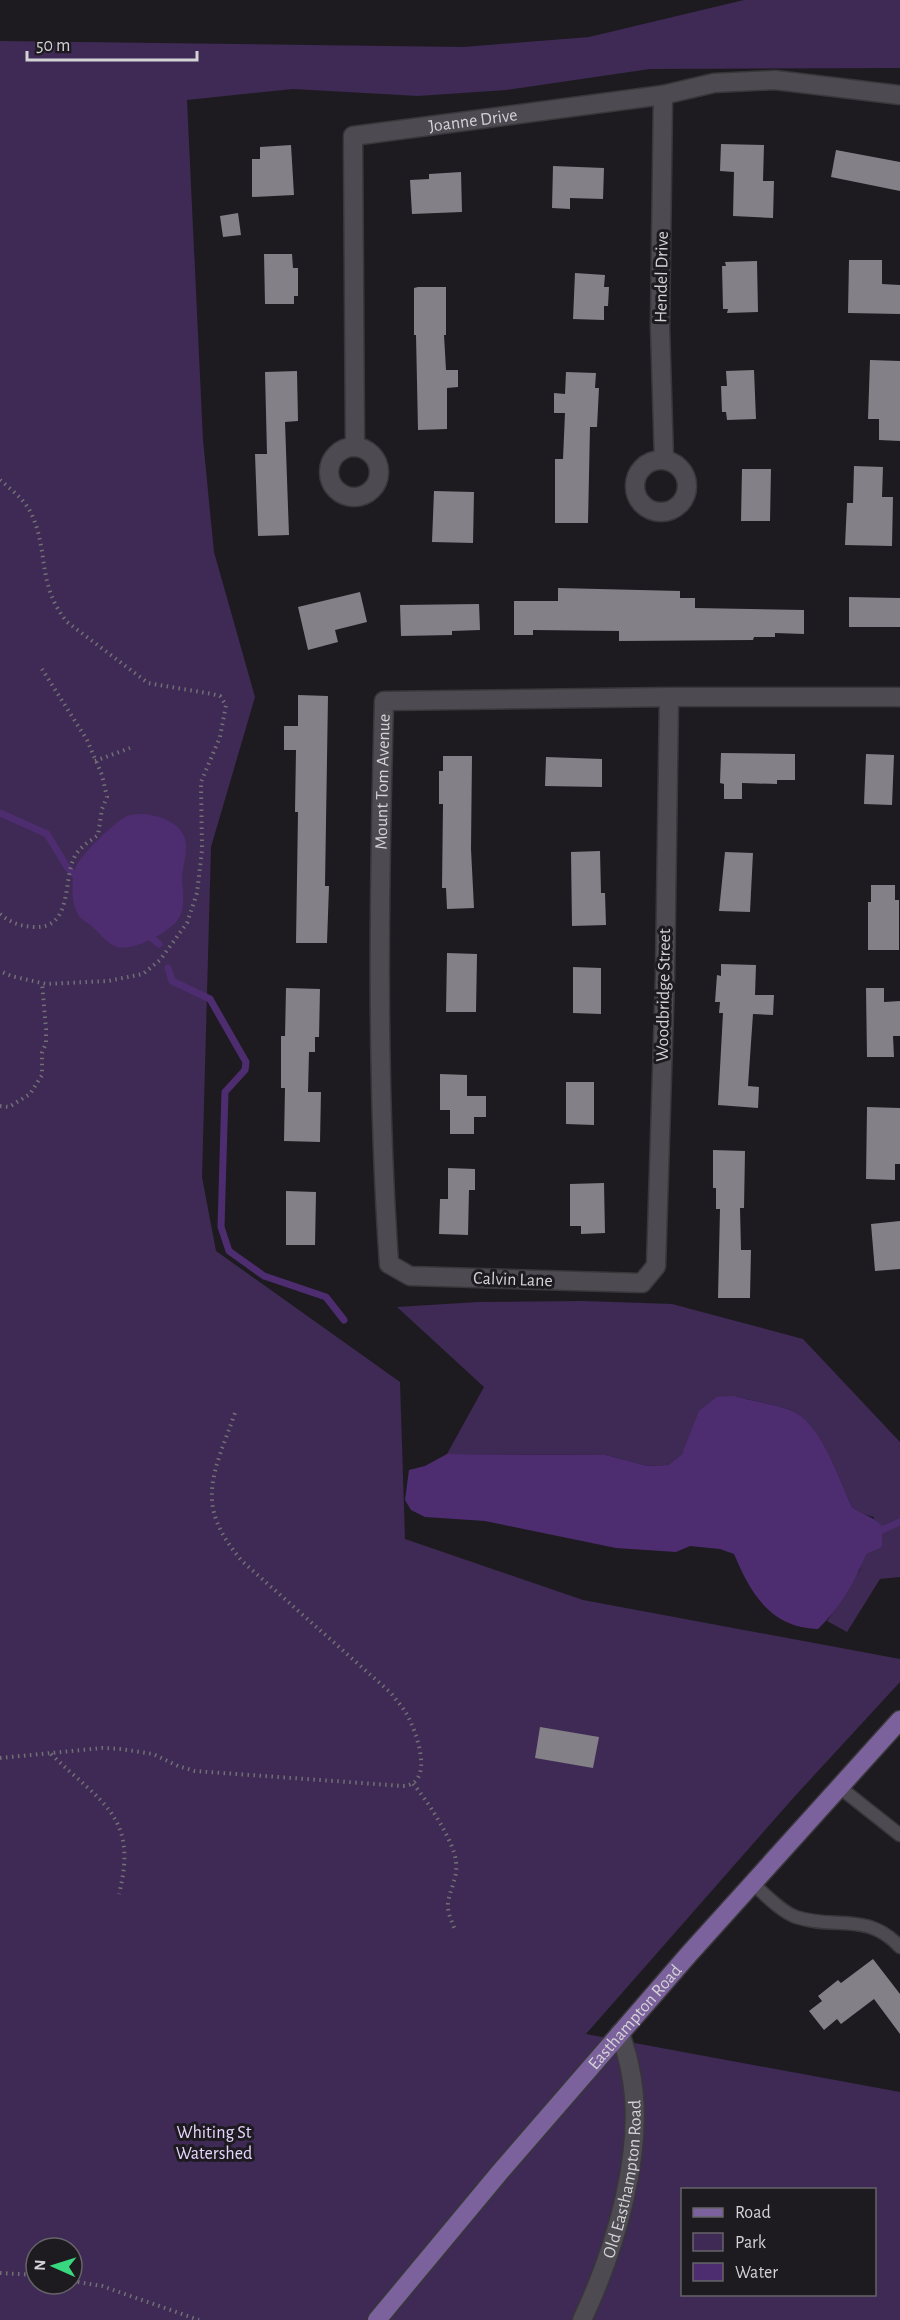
<svg xmlns="http://www.w3.org/2000/svg" width="900" height="2320" viewBox="0 0 900 2320" font-family="'Alegreya Sans',sans-serif">
	<style>
		.green { fill: #3e2a55; fill-rule: evenodd }
		.water { fill: #4d2d70 }
		.lines { fill: none; stroke-linecap: round; stroke-linejoin: round }
		.stream { stroke: #4d2d70; stroke-width: 7 }
		.building { fill: #838087 }
		.lane-casing { stroke: #38373a; stroke-width: 15 }
		.street-casing { stroke: #38373a; stroke-width: 21 }
		.primary-casing { stroke: #38373a; stroke-width: 21 }
		.path { stroke: #727074; stroke-width: 4; stroke-dasharray: 1.5 4.5; stroke-linecap: butt }
		.lane { stroke: #4d4b51; stroke-width: 12 }
		.street { stroke: #4d4b51; stroke-width: 18 }
		.primary { stroke: #7c629c; stroke-width: 18 }
		.labels { text-anchor: middle; stroke-width: 6; stroke-linejoin: round; paint-order: stroke }
		.street-label { font-size: 18px; fill: #d3d2d5; stroke: #1d1b20 }
		.park-label { font-size: 18px; fill: #e6d5fd; stroke: #1d1b20 }
	</style>
	<rect width="100%" height="100%" fill="#1d1b20"/>
	<g class="green">
		<path d="M744,0h156v68l-250,1 -144,21 -88,6 -125,-7 -106,11 16,340 11,112 41,145 -44,150 -9,330 14,74 184,131 5,157 178,61 317,59v23l-105,114 -209,238 314,58v228h-900v-2279l463,6 126,-10zM682,2190h192v104h-192zM36,2248h36v36h-36z"/>
		<path d="M583,1301l89,3 131,35 97,103v135l-20,2 -33,53 -20,-11 33,-51 14,-53 -15,-4 -7,-6c-13,-28 -32,-86 -62,-97 -18,-6 -38,-9 -55,-14l-43,37 -10,21 -14,11 -20,1 -42,-11 -159,-1 37,-67 -87,-80 81,-5z"/>
	</g>
	<g class="water">
		<path d="M145,814c19,3 42,11 41,34 0,9 -3,18 -4,27 0,13 4,29 -2,41 -7,15 -47,36 -63,31 -12,-4 -17,-15 -28,-23 -3,-2 -8,-5 -10,-8 -8,-12 -8,-37 -3,-49 5,-13 39,-45 51,-51 6,-2 13,-2 18,-2z"/>
		<path d="M735,1396c17,5 37,8 55,14 30,10 49,69 62,97 11,9 20,8 30,19v21l-16,7c-10,27 -28,56 -48,75 -48,-2 -67,-35 -84,-75l-14,-5 -30,-3 -14,6 -60,-4 -131,-27 -60,-4 -14,-7 -6,-10 4,-30 16,-4 22,-12 159,1 42,11 20,-1 14,-11 17,-43 18,-14z"/>
	</g>
	<g class="lines">
		<g class="stream">
			<polyline points="0,813 47,834 67,867 80,880"/>
			<polyline points="147,934 159,944"/>
			<polyline points="168,968 172,981 210,999 246,1062 245,1070 225,1092 221,1227 229,1251 264,1276 326,1297 344,1320"/>
			<polyline points="875,1533 900,1522"/>
		</g>
	</g>
	<g class="building">
		<polygon points="721,144 764,145 763,181 774,181 773,218 733,216 734,172 720,171"/>
		<polygon points="291,145 294,195 252,197 252,159 260,159 260,147"/>
		<polygon points="836,150 900,162 900,191 831,177"/>
		<polygon points="553,166 604,168 603,199 570,198 570,209 552,208"/>
		<polygon points="461,172 462,212 412,214 410,180 429,179 429,174"/>
		<polygon points="238,213 241,235 223,237 220,216"/>
		<polygon points="264,254 292,254 293,268 298,268 298,296 294,296 294,304 265,304"/>
		<polygon points="849,260 882,260 882,284 900,285 900,314 848,313"/>
		<polygon points="757,261 758,312 727,313 728,309 723,309 722,266 726,266 725,262"/>
		<polygon points="575,273 605,275 604,287 609,287 608,306 604,306 604,320 573,319"/>
		<polygon points="418,287 446,287 446,335 444,335 446,370 458,370 458,387 447,388 447,429 418,430 416,335 414,335 414,288"/>
		<polygon points="870,360 900,361 900,441 879,440 879,419 868,419"/>
		<polygon points="754,370 756,419 727,420 726,412 722,412 721,386 727,386 726,371"/>
		<polygon points="297,371 298,421 285,422 289,535 258,536 255,454 267,454 265,372"/>
		<polygon points="566,372 596,373 595,388 599,388 597,427 590,427 588,523 555,523 555,459 563,459 565,413 554,413 554,393 565,394"/>
		<polygon points="854,466 883,467 882,497 893,497 892,546 845,545 847,503 853,503"/>
		<polygon points="742,469 771,469 770,521 741,521"/>
		<polygon points="434,491 474,492 473,543 432,542"/>
		<polygon points="558,588 680,591 680,598 695,598 695,608 804,610 804,634 775,633 775,637 754,637 753,640 619,641 619,631 533,630 533,635 514,635 514,601 558,601"/>
		<polygon points="360,592 367,622 335,630 338,642 308,650 298,607"/>
		<polygon points="849,597 900,598 900,627 849,627"/>
		<polygon points="479,604 480,630 452,631 452,635 401,636 400,605"/>
		<polygon points="298,695 328,696 325,886 329,886 327,943 296,943 298,812 295,812 296,750 284,750 284,726 298,726"/>
		<polygon points="721,753 795,754 795,780 777,780 777,784 742,783 742,799 724,799 724,784 720,783"/>
		<polygon points="866,754 894,755 892,805 864,804"/>
		<polygon points="443,756 472,756 471,849 474,908 447,909 446,888 442,888 443,804 439,804 439,771 443,771"/>
		<polygon points="546,757 602,759 602,787 545,786"/>
		<polygon points="600,851 601,893 605,893 606,925 572,926 571,852"/>
		<polygon points="725,852 753,853 750,912 719,911"/>
		<polygon points="871,885 895,885 895,900 899,900 899,950 868,950 868,902 871,902"/>
		<polygon points="447,953 477,954 476,1012 446,1012"/>
		<polygon points="721,964 756,965 755,995 774,995 773,1015 753,1014 748,1086 759,1087 758,1108 718,1105 723,1013 719,1013 720,1002 715,1002 717,975 721,976"/>
		<polygon points="573,967 601,968 601,1014 573,1013"/>
		<polygon points="286,988 320,989 319,1037 315,1037 315,1052 309,1052 308,1092 321,1092 320,1142 284,1141 285,1088 281,1088 281,1036 285,1036"/>
		<polygon points="866,988 884,988 884,1002 900,1001 900,1036 893,1036 894,1057 867,1057"/>
		<polygon points="440,1074 467,1075 467,1096 486,1096 486,1117 474,1117 474,1134 450,1134 450,1110 440,1110"/>
		<polygon points="566,1082 594,1082 594,1125 566,1124"/>
		<polygon points="867,1107 900,1108 900,1164 895,1164 895,1180 866,1179"/>
		<polygon points="713,1150 745,1151 744,1208 740,1208 741,1250 751,1250 750,1298 718,1298 720,1209 716,1209 716,1188 713,1188"/>
		<polygon points="448,1168 475,1169 475,1190 469,1190 468,1235 439,1234 440,1199 448,1199"/>
		<polygon points="604,1183 605,1233 581,1234 581,1226 570,1226 570,1184"/>
		<polygon points="286,1191 316,1192 315,1245 286,1245"/>
		<polygon points="900,1221 900,1269 875,1271 871,1224"/>
		<polygon points="540,1727 599,1737 593,1768 535,1758"/>
		<polygon points="873,1959 900,1994 900,2034 874,1999 841,2024 837,2019 824,2030 809,2011 822,2001 818,1996 838,1980 841,1983"/>
	</g>
	<g class="lines">
		<g class="lane-casing">
			<g id="lane">
				<polyline points="838,1786 900,1835"/>
				<path d="M752,1883c13,11 28,28 44,34 39,13 71,-6 104,30"/>
			</g>
		</g>
		<g class="street-casing">
			<g id="street">
				<polyline points="663,95 660,327 664,460"/>
				<path id="s1" d="M355,447l-2,-311 310,-41 51,-12 61,-3 125,15"/>
				<circle cx="354" cy="472" r="25"/>
				<circle cx="661" cy="486" r="26"/>
				<path id="s2" d="M669,697l-4,280 -9,289 -14,17 -232,-7 -21,-12c-13,-188 -10,-375 -5,-563l285,-4h231"/>
				<path id="s3" d="M582,2320c33,-70 65,-173 48,-251 -2,-12 -6,-24 -10,-36"/>
			</g>
		</g>
		<g class="primary-casing">
			<g id="primary">
				<path id="s4" d="M377,2320l123,-148 189,-218 211,-234"/>
			</g>
		</g>
		<g class="path">
			<path d="M0,480c12,10 25,20 32,35 17,38 5,70 35,107l81,61 64,11 8,2 6,9 -6,32 -19,45 1,68 -5,43 -10,30 -27,37 -17,14 -35,7 -62,3 -35,-8 -11,-5"/>
			<polyline points="95,761 130,748"/>
			<path d="M0,914c11,9 20,12 34,13 39,2 29,-47 40,-69 5,-11 15,-16 24,-23l4,-26 5,-12 -5,-22 -15,-35 -45,-71"/>
			<polyline points="0,1106 9,1107 30,1094 42,1075 42,1053 46,1043 46,1029 42,983"/>
			<path d="M51,1754c50,49 88,62 68,140"/>
			<path d="M0,1758l102,-10 19,1 32,5 25,12 17,5 208,15c33,-2 13,-56 3,-73 -4,-7 -10,-13 -15,-20l-148,-131c-51,-58 -29,-88 -7,-152"/>
			<path d="M413,1784c13,14 42,59 43,78 2,15 -6,27 -8,41 -1,9 4,19 7,27"/>
			<polyline points="0,2273 36,2275"/>
			<polyline points="72,2281 102,2286 199,2320"/>
		</g>
		<use href="#lane" class="lane"/>
		<use href="#street" class="street"/>
		<use href="#primary" class="primary"/>
	</g>
	<g class="labels">
		<g class="street-label">
			<text dy="6" stroke="none"><textPath href="#s1" startOffset="432">Joanne Drive</textPath></text>
			<text transform="translate(661 277) rotate(-89)" y="6">Hendel Drive</text>
			<text dy="6" stroke="none"><textPath href="#s2" startOffset="1330">Mount Tom Avenue</textPath></text>
			<text transform="translate(663 995) rotate(-89)" y="6">Woodbridge Street</text>
			<text transform="translate(513 1279) rotate(2)" y="6">Calvin Lane</text>
			<text dy="6" stroke="none"><textPath href="#s4" startOffset="398">Easthampton Road</textPath></text>
			<text dy="6" stroke="none"><textPath href="#s3" startOffset="148">Old Easthampton Road</textPath></text>
		</g>
		<g class="park-label">
			<text x="214" y="2138">Whiting St<tspan x="214" dy="21">Watershed</tspan></text>
		</g>
	</g>
	<rect x="681" y="2188" width="195" height="108" fill="#1d1b20" stroke="#666468" stroke-width="1.5"/>
	<rect x="693" y="2208" width="30" height="9" fill="#7c629c" stroke="#666468" stroke-width="1.5"/>
	<text x="735" y="2218" font-size="18" fill="#d3d2d5">Road</text>
	<rect x="693" y="2233" width="30" height="18" fill="#3e2a55" stroke="#666468" stroke-width="1.5"/>
	<text x="735" y="2248" font-size="18" fill="#d3d2d5">Park</text>
	<rect x="693" y="2263" width="30" height="18" fill="#4d2d70" stroke="#666468" stroke-width="1.5"/>
	<text x="735" y="2278" font-size="18" fill="#d3d2d5">Water</text>
	<g transform="translate(54 2266) rotate(273)"><circle r="28" fill="#1d1b20" stroke="#666468" stroke-width="1.5"/>
	<path d="M0-4.5L10 22L0 15L-10 22Z" fill="#38d880"/>
	<text y="-9" font-size="16" font-weight="bold" text-anchor="middle" fill="#d3d2d5">N</text>
	</g>
	<path d="M27 51v9h170v-9" fill="none" stroke="#d3d2d5" stroke-width="3"/>
	<text x="36" y="51" font-size="18" fill="#d3d2d5" stroke="#1d1b20" stroke-width="4.5" paint-order="stroke">50 m</text>
</svg>
